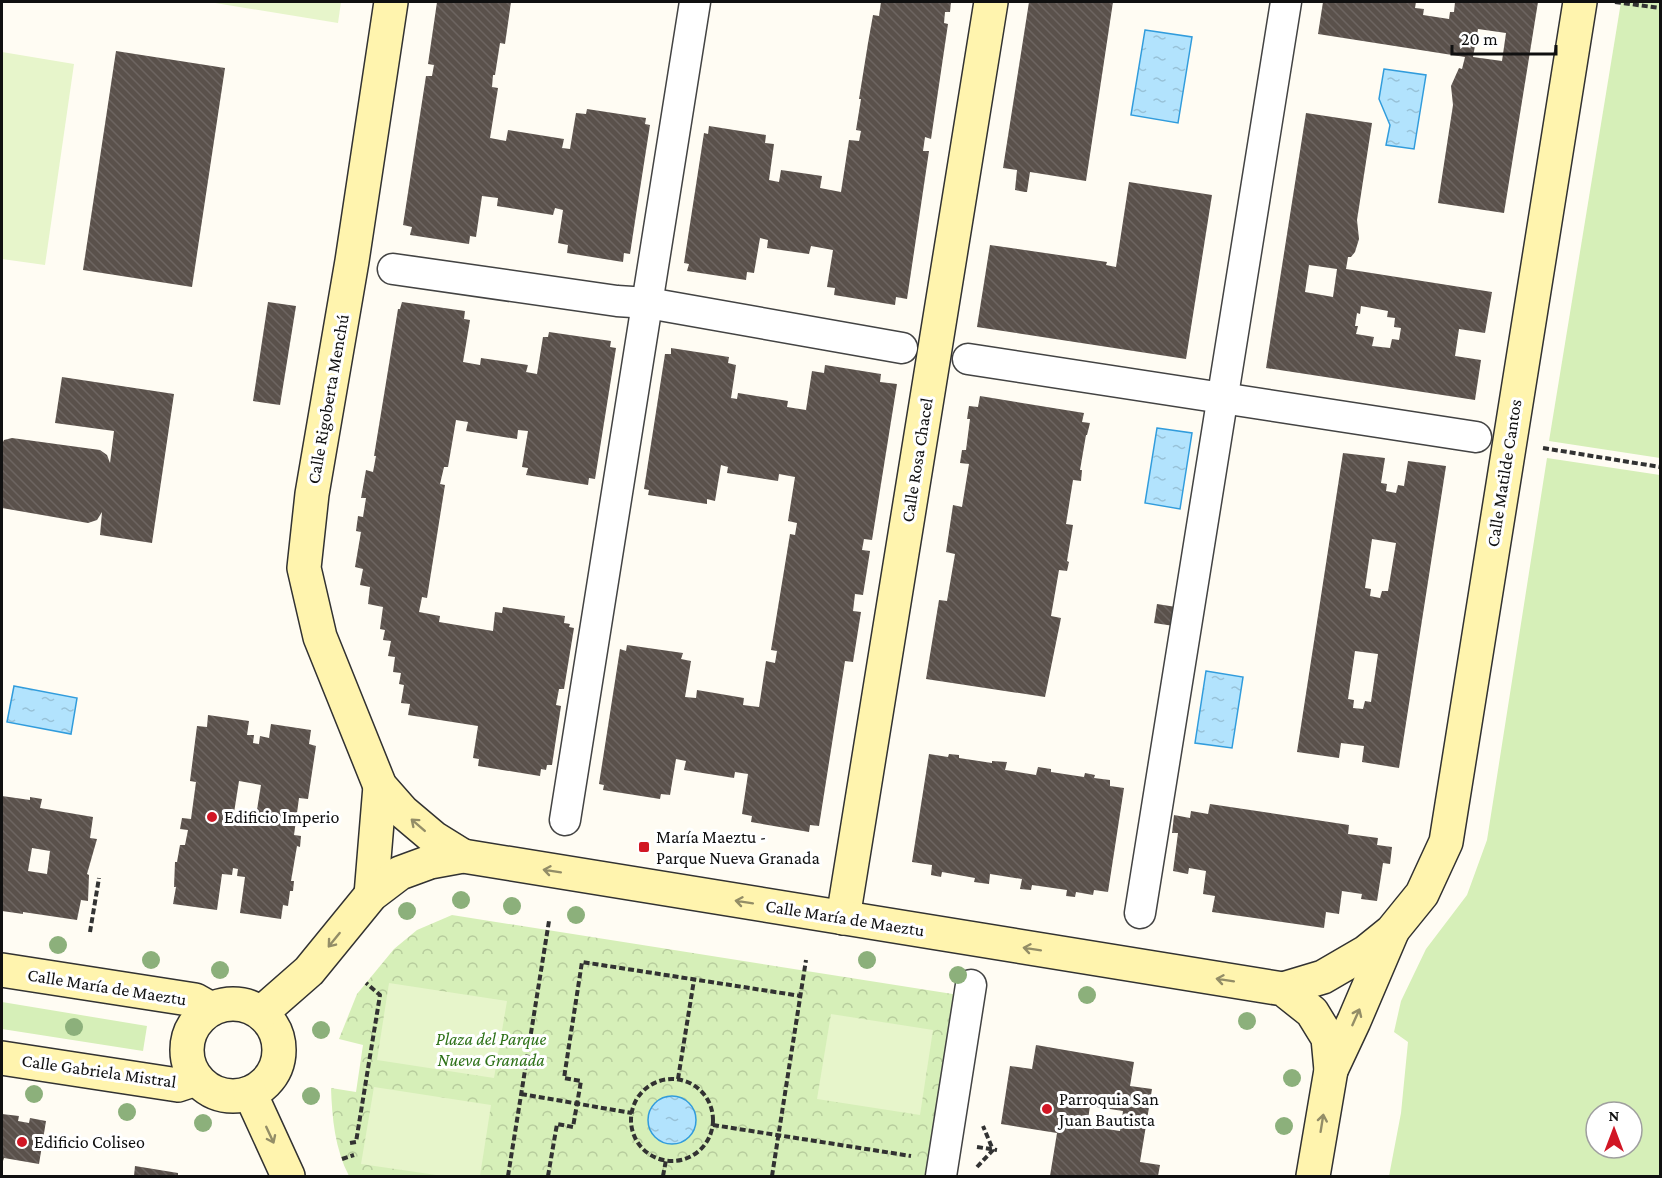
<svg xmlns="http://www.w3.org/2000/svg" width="1662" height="1178" viewBox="0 0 1662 1178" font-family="'Crimson Pro',serif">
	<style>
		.grass { fill: #d6efb8; fill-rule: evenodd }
		.park { fill: url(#park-crowns) }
		.pitch { fill: #e7f5cb }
		.water { fill: url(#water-ripples); stroke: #319cdc; stroke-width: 1.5 }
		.building { fill: url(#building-back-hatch); fill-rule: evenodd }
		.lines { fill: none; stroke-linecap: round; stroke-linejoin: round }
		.street-casing { stroke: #434343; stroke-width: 33 }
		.secondary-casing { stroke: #323232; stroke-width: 36 }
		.path { stroke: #323232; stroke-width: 4; stroke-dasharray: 6 3; stroke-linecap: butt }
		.street { stroke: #fff; stroke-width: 30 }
		.secondary { stroke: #fff4ae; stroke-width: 33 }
		.tree { fill: #8cb07b }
		.oneway { stroke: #938d67 }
		.poi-dot { fill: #d11725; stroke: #fff; stroke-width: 2 }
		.labels { text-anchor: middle; stroke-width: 6; stroke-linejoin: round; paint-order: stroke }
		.street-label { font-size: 18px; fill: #101010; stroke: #fff }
		.poi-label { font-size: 18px; fill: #101010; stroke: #fff; text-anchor: start }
		.park-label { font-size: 18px; font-style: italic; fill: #2d7118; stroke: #fff }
	</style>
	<defs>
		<pattern id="park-crowns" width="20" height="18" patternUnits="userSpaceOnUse" patternTransform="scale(1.5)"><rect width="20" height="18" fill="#d6efb8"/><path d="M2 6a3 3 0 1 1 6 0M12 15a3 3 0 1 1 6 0" fill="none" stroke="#b7cc9d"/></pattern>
		<pattern id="water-ripples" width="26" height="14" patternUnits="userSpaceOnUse" patternTransform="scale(1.5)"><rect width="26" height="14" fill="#b2e3fd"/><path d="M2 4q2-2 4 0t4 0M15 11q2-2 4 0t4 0" fill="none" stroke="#98c2d8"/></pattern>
		<pattern id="building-back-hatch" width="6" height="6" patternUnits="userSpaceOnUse" patternTransform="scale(1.5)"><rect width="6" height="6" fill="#5a514b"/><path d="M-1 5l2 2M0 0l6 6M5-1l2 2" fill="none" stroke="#6d6561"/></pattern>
	</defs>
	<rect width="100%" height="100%" fill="#fffcf3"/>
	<g class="grass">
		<polygon points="1621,2 1660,2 1660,458 1549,441"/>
		<path d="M1547,458l113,17v701h-271l12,-63 7,-71 -14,-10 7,-31 25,-52 41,-54 20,-55zM1596,1112h36v36h-36z"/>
		<polygon points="2,1002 147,1026 143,1051 2,1029"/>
	</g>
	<path class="park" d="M452,915l507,80 -28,181h-582c-14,-27 -17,-58 -18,-88l25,4 7,-47 -24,-6 18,-45 37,-45 23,-19z"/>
	<g class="pitch">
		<polygon points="209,2 341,2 338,23"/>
		<polygon points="2,52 74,64 45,265 2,259"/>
		<polygon points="389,983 507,1001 494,1078 377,1060"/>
		<polygon points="831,1014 933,1030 920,1115 817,1099"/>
		<polygon points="374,1087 491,1105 480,1176 443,1176 361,1164"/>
	</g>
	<g class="water">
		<polygon points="1145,30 1192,37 1178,123 1131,115"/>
		<polygon points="1384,69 1426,75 1414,149 1386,145 1390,125 1379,99"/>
		<polygon points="1157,428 1192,433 1180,509 1145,503"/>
		<polygon points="1206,671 1243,677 1232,748 1195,743"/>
		<polygon points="14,686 77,698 71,734 7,722"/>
		<circle cx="672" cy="1120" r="24"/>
	</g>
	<g class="building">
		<polygon points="437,2 511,2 505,44 500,43 495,75 493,75 492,87 498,88 490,138 506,141 508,130 564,139 562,148 570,149 576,113 586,114 587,109 646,118 645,124 650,125 637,208 630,254 624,253 623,262 567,253 568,245 558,243 563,210 555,208 553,215 503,207 497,206 498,198 482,196 476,237 470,236 469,244 410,235 412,227 403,225 426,76 432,76 434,65 428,64"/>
		<polygon points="881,2 951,2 950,12 945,12 944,23 948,24 931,139 925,137 923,151 929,151 907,299 896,297 895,305 834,295 835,288 827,287 833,250 811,246 809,254 767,248 768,240 760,238 754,273 747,272 746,280 687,271 689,264 684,263 704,133 708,134 709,126 766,135 765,143 774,144 769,180 779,182 781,170 822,176 820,188 841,192 849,140 859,141 861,131 856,130 861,99 859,99 868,43 873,15 879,16"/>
		<polygon points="1029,2 1113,2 1086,181 1030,172 1027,192 1025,192 1015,190 1017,170 1003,168"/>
		<path d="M1323,2h93l-1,6 9,1 -1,6 26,4 1,-7h4l1,-10h83l-34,211 -66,-10 15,-98 -2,-19 8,-18 3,1 3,-12 -147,-23zM1478,29l28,4 -4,28 -29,-4z"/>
		<polygon points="116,51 225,68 192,287 83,270"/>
		<path d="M1306,113l66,10 -15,97 2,19 -4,13 -4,5h-3l-2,12 146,23 -7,41 -26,-4 -4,27 26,4 -6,40 -209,-32zM1309,265l28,4 -4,28 -28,-5zM1361,306l27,5 -1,6 8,1 -1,9 7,1 -2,12 -7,-1 -2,9 -18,-2 2,-9 -18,-3 2,-8h-3l2,-13 3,1z"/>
		<polygon points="1129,182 1212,195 1186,359 977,327 990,245 1107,262 1106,265 1116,267"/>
		<polygon points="268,302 296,306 280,405 253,401"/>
		<polygon points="402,302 465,311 464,319 470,320 463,362 480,365 481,358 528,365 526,372 537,374 543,337 548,337 549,332 611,341 610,347 616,348 595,479 589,478 588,485 526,475 528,468 522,467 528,431 518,430 517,439 466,431 468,422 456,420 448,467 444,467 440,484 445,485 427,598 422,597 419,612 440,616 439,622 493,631 495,612 502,613 503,607 565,616 564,623 570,624 569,627 574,628 564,689 559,689 556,705 561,706 552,765 547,765 546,770 541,769 540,776 478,766 479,759 473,758 478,726 408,715 410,704 401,703 404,685 399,684 401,673 393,672 395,657 388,656 391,641 383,640 385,630 380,629 383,607 368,604 370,587 360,585 363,569 355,567 361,532 356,531 358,516 363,517 366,498 361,498 366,470 373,472 376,456 374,456 398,309 400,309"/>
		<polygon points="671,348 729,357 728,363 736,365 731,398 737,399 738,393 788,401 787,407 806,410 812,371 824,373 825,365 881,374 880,382 897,384 872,540 864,539 862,550 870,551 863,595 855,594 853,611 861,612 853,662 845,661 819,826 810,825 809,832 751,822 752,816 742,814 748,774 735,772 734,778 684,770 686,761 676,759 670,795 661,794 660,799 603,790 604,785 599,784 620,649 626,651 627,645 683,653 681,659 691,661 685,697 696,698 697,690 744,698 743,705 759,707 766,661 775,663 777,651 771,650 790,534 795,535 797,523 788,521 795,477 779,474 778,481 727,473 728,467 721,465 715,501 707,499 707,504 648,495 649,490 644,489 665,354 671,354"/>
		<polygon points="62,377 174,394 152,543 100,535 102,512 97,520 88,523 2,508 2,444 4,440 12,438 100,450 107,455 110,463 114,431 55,423"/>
		<polygon points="980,396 1084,413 1082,422 1090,423 1087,435 1086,435 1080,470 1082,470 1081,481 1073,480 1066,524 1073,525 1067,561 1069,562 1067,571 1059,570 1051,616 1061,618 1045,697 926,679 939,600 947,601 955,554 946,552 953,505 962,507 969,464 960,463 962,450 966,450 970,419 967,419 969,406 978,407"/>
		<path d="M1343,453l42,5 -4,25 6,1 -1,7 10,2 2,-8 6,1 4,-25 38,5 -47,302 -37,-6 2,-16 -23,-3 -2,15 -42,-6zM1372,539l24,4 -8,48h-6l-2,7 -10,-2 1,-7 -6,-1zM1355,651l23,3 -7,48 -6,-1 -2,8 -10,-1 1,-8 -6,-1z"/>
		<polygon points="1157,604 1176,607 1174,626 1154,623"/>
		<path d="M208,715l41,6 -2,14h7l-1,8 6,1 1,-8 9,2 2,-14 40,6 -2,14 7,2 -8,53 -9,-1 -5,37 7,1 -1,11 -3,-1 -6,35h3l-1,10h-3l-2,15 -5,-1 -2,14 -41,-6 5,-36 -8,-1 1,-7 -5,-1 -1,7 -10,-1 -5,36 -44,-6 3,-17h-2l1,-25h2l3,-17h5l3,-15 -8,-1 2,-11 9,1 5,-37 -6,-1 7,-55 10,1zM239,781l22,4 -6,37 -22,-3z"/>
		<polygon points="929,754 948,757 949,754 959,755 959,758 992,763 992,761 1007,762 1005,770 1036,775 1038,767 1051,769 1051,772 1084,777 1085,773 1095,775 1094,778 1110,780 1110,786 1124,788 1108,892 1094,890 1093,895 1076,892 1075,897 1066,896 1067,890 1032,885 1031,890 1020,889 1022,879 990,874 989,884 974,882 975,878 942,872 941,877 931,875 932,865 912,862"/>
		<path d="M2,796l28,4v-3l12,2 -2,9 53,9 -3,21 7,1 -10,35 2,1 -1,26 -7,-1 -4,20 -54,-8v2l-21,-3zM32,848l18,3 -3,23 -19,-3z"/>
		<polygon points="1210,804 1349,825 1348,834 1378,838 1377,845 1392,847 1390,864 1383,863 1377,901 1361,899 1362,894 1342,891 1339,914 1326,912 1324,928 1212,912 1215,896 1203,894 1206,871 1189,868 1188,874 1173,871 1178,833 1172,833 1174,815 1190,818 1191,811 1208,814"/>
		<path d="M1036,1045l98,17 -4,24 22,3 -12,73 20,3 -2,11h-108l7,-43 -56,-9 9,-58 22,3zM1090,1106l33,5 -3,20 -33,-5z"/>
		<polygon points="2,1114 19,1116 18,1121 29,1123 30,1118 46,1121 39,1164 4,1158 2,1164"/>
		<polygon points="135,1166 178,1173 178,1176 134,1176"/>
	</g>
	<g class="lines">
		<g class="street-casing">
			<g id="street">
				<polyline points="393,269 617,301 648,303 902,348"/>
				<polyline points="968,359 1476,437"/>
				<polyline points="565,820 695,2"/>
				<polyline points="1140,913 1286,2"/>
				<polyline points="941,1176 971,985"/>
			</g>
		</g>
		<g class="secondary-casing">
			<g id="secondary">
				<polyline points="391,2 352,261 312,494 304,568 320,637 380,786 402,811 434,838 463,856"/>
				<polyline points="371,895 380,786"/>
				<polyline points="843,918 991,2"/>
				<polyline points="2,970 195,1000 211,1009"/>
				<polyline points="1283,989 1323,977 1366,952 1392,931 1422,894 1446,842 1580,2"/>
				<circle cx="233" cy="1050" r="46"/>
				<polyline points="261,1013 309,971 371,895 400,873 430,862 463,856 1283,989 1312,1012 1328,1038 1331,1070 1313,1176"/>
				<polyline points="2,1058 178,1085 196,1079"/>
				<polyline points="1331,1070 1354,1021 1392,932"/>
				<polyline points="250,1093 288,1176"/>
			</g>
		</g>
		<g class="path">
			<polyline points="1615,2 1660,8"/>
			<polyline points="1543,448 1660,467"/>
			<polyline points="90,932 99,878"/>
			<polyline points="678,1079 694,980"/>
			<circle cx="672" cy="1120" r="41"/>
			<polyline points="521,1094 632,1113"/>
			<polyline points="713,1125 911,1156"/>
			<polyline points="350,1143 356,1142 380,995 366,983"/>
			<polyline points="977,1147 997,1150"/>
			<polyline points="342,1159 354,1155"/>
			<polyline points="977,1167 993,1150 983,1126"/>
			<polyline points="508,1176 549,921"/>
			<polyline points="548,1176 557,1124 573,1127 581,1081 564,1078 582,962 801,996"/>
			<polyline points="663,1176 666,1160"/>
			<polyline points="772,1176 806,960"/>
		</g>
		<use href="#street" class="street"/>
		<use href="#secondary" class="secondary"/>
	</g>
	<g class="tree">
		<circle cx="461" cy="900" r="9"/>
		<circle cx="512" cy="906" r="9"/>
		<circle cx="407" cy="911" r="9"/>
		<circle cx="576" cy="915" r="9"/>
		<circle cx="58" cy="945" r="9"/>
		<circle cx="151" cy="960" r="9"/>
		<circle cx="867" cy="960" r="9"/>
		<circle cx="220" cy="970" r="9"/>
		<circle cx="958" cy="975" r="9"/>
		<circle cx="1087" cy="995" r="9"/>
		<circle cx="1247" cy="1021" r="9"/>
		<circle cx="74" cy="1027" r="9"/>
		<circle cx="321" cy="1030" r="9"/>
		<circle cx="1292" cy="1078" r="9"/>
		<circle cx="34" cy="1094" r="9"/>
		<circle cx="311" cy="1096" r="9"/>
		<circle cx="127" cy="1112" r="9"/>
		<circle cx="203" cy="1123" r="9"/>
		<circle cx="1284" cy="1126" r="9"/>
	</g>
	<defs><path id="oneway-shaft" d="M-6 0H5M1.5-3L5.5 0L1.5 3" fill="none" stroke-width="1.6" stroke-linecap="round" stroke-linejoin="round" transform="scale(1.5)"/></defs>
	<g class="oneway">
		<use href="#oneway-shaft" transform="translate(418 825) rotate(-139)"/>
		<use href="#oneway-shaft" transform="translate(552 871) rotate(-171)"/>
		<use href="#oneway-shaft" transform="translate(744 902) rotate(-171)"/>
		<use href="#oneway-shaft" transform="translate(334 940) rotate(129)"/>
		<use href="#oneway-shaft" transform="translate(1032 949) rotate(-171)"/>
		<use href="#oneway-shaft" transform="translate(1225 980) rotate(-171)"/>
		<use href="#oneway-shaft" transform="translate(1356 1017) rotate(-66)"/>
		<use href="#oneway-shaft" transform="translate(1322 1123) rotate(-81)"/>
		<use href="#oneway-shaft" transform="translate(270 1135) rotate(65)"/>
	</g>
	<g class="poi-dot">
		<circle cx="212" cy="817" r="6"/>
		<rect x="638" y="841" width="12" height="12" rx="3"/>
		<circle cx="1047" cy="1109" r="6"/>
		<circle cx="22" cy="1142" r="6"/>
	</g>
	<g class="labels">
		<g class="street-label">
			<text transform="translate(328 399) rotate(-80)" y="6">Calle Rigoberta Menchú</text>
			<text transform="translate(917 460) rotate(-81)" y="6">Calle Rosa Chacel</text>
			<text transform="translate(1504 473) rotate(-81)" y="6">Calle Matilde Cantos</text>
			<text transform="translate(845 918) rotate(9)" y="6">Calle María de Maeztu</text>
			<text transform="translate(107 987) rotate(9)" y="6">Calle María de Maeztu</text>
			<text transform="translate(99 1071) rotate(8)" y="6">Calle Gabriela Mistral</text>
		</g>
		<g class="poi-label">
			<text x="224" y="823">Edificio Imperio</text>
			<text x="656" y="843">María Maeztu -<tspan x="656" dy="21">Parque Nueva Granada</tspan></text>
			<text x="1059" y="1105">Parroquia San<tspan x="1059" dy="21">Juan Bautista</tspan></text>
			<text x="34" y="1148">Edificio Coliseo</text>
		</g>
		<g class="park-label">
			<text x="491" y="1045">Plaza del Parque<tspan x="491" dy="21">Nueva Granada</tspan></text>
		</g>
	</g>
	<rect width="1662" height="1178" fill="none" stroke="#101010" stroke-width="6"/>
	<g transform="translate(1614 1130)"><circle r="28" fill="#ffffff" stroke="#9f9f9f" stroke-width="1.5"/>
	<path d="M0-4.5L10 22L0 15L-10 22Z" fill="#d11725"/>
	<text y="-9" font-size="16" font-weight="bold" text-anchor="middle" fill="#101010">N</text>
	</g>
	<path d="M1452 45v9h104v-9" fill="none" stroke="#101010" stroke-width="3"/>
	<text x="1461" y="45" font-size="18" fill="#101010" stroke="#ffffff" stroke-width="4.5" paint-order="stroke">20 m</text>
</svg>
